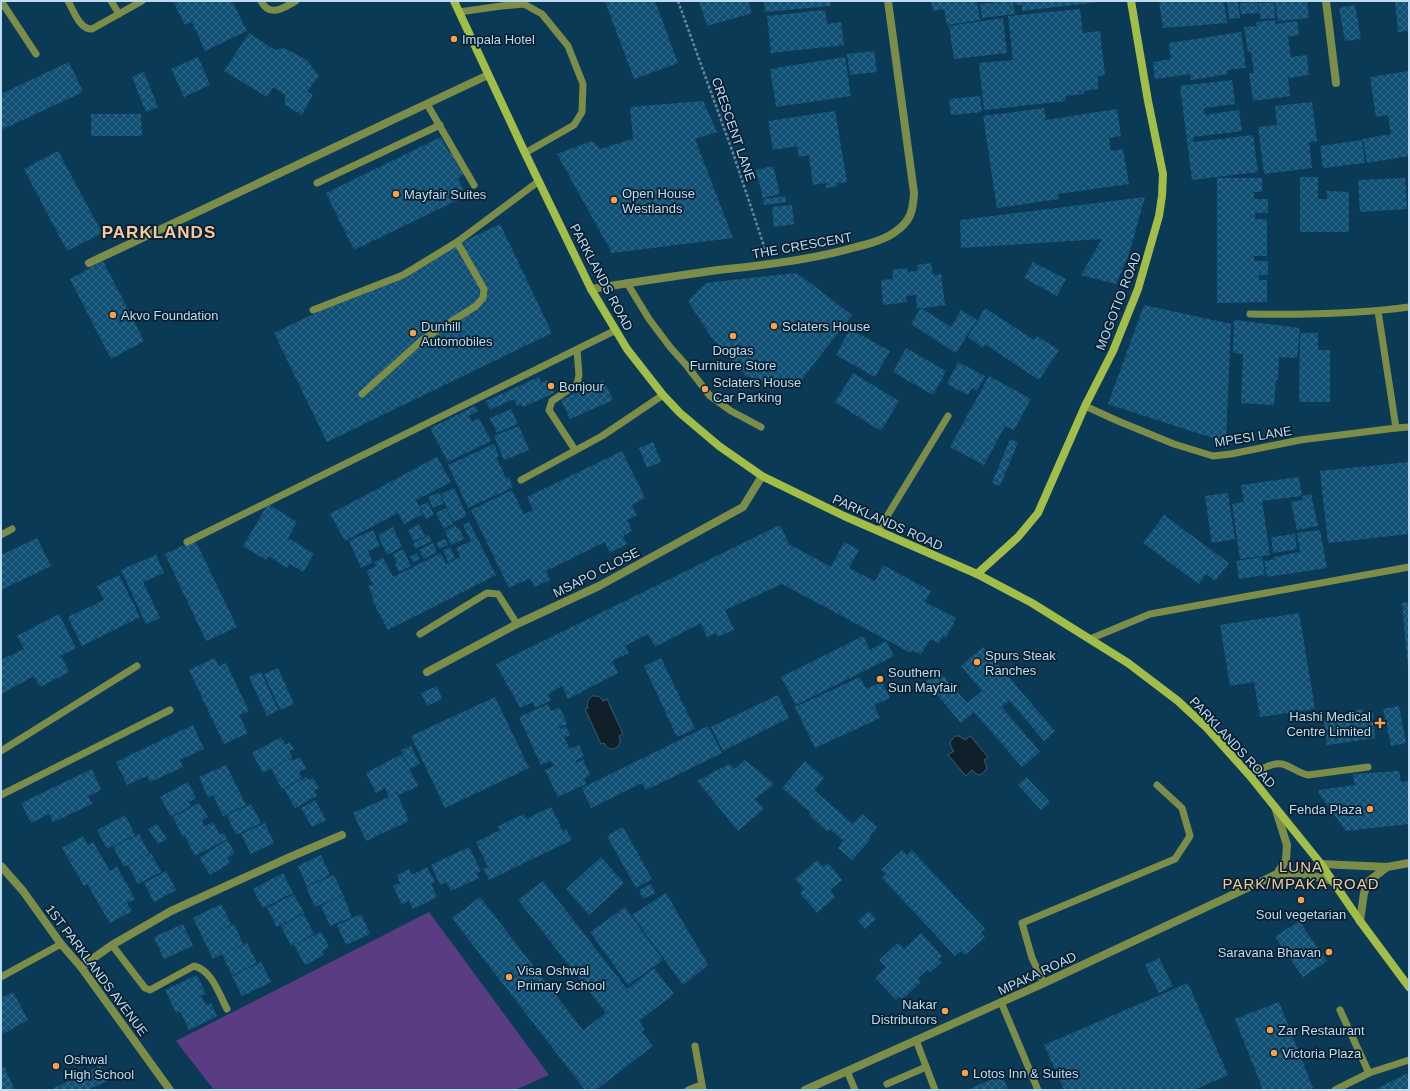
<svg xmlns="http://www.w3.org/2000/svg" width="1410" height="1091" viewBox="0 0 1410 1091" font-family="Helvetica,sans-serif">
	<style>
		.garden { fill: #5a3c82 }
		.water { fill: #10202b; stroke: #445866 }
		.building { fill: url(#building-cross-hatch) }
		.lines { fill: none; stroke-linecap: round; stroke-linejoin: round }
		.path { stroke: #6086a0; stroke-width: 2.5; stroke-dasharray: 3 2; stroke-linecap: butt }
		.lane { stroke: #7b8d48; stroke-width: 7 }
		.street { stroke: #7b8d48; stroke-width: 8 }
		.secondary { stroke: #a2bd48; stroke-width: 8 }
		.poi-dot { fill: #f9a04c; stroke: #072030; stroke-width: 1.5 }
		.labels { text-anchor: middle; stroke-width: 3.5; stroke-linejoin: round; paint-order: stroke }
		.poi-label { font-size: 13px; fill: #bedbf1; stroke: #072030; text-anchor: start }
		.street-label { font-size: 13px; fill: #bedbf1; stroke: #072030 }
		.quarter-label { font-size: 15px; letter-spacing: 1px; fill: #fac79d; stroke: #072030 }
		.district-label { font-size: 17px; font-weight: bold; letter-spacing: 1px; fill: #fac79d; stroke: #072030 }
	</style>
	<defs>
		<pattern id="building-cross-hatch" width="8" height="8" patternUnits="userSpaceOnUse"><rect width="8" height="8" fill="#115075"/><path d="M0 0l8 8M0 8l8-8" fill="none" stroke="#326989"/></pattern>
	</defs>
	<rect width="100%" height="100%" fill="#0b3a57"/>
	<polygon class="garden" points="429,912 549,1075 515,1090 214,1090 176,1041"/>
	<g class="water">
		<path d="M592,696c5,0 8,0 11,5l4,-2 16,35 -4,2c5,11 -9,19 -15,7l-3,1 -16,-35 3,-1c-2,-5 0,-8 4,-12z"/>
		<polygon points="955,736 959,736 965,740 970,736 988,757 984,760 987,768 982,774 978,775 972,770 966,776 948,755 954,751 951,747 950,742"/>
	</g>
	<g class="building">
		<polygon points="173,1 232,1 247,31 205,51 192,22 185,25"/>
		<polygon points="605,1 655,1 678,63 634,79"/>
		<polygon points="699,1 748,1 752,13 707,26"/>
		<polygon points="764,1 830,1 831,6 765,12"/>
		<polygon points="931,1 977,1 980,20 947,25 944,9 933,11"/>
		<polygon points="1007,1 1013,1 1015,14 982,18 980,4"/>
		<polygon points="1014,1 1098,1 1098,2 1022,11 1022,5 1015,5"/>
		<polygon points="1159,1 1224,1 1227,23 1163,28"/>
		<polygon points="1227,1 1238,1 1240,18 1229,19"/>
		<polygon points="1275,1 1307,1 1309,18 1278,21"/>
		<polygon points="1395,1 1409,1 1409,31 1398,32"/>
		<polygon points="1258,2 1259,13 1241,14 1240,3"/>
		<polygon points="1274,2 1275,18 1260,19 1259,3"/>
		<polygon points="1355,5 1361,39 1345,41 1339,8"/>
		<polygon points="1080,9 1083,33 1100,31 1105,75 1098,76 1098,89 1084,91 1084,94 1065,96 1066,101 984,110 979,63 1013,60 1008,16"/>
		<polygon points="825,10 827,24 841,22 844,45 771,53 767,16"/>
		<polygon points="1003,18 1007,53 954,59 949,26"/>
		<polygon points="1275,20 1276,24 1297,21 1299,35 1288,37 1291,57 1307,55 1309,75 1288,78 1290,96 1253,101 1249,73 1254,73 1251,52 1248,52 1244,27 1257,26 1256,22"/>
		<polygon points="1241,32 1246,68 1227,70 1228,74 1191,80 1190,74 1155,79 1153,62 1171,59 1169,43"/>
		<polygon points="249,33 275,50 284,48 307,60 319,76 307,92 313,94 302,115 285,105 285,95 273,87 267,97 224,71"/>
		<polygon points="874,51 877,72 850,75 847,54"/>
		<polygon points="198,57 210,85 184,97 171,69"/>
		<polygon points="845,57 851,96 776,107 770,69"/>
		<polygon points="69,62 83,92 1,130 1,94"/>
		<polygon points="1409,71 1409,156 1367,163 1363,139 1391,134 1388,115 1376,117 1370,77"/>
		<polygon points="144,72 158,107 146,112 132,77"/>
		<polygon points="1232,80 1235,104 1204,108 1205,115 1239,110 1242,131 1193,137 1194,142 1253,135 1258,172 1192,180 1180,86"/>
		<polygon points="980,96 982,112 951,115 949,99"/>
		<polygon points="703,101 717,132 695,139 733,238 612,253 557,154 592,141 600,149 633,139 630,107"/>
		<polygon points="1312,102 1317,141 1309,142 1312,168 1264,174 1258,127 1277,125 1275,106"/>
		<polygon points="1044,108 1046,120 1117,109 1121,136 1109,138 1111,151 1123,149 1129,184 1058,194 1059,199 997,208 983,116"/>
		<polygon points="835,111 847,182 837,183 837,186 826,188 826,183 813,185 809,155 799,157 797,146 773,150 768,121"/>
		<polygon points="91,114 141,114 142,136 91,136"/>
		<polygon points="441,137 449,153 454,151 465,174 458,178 466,196 354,250 326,193"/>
		<polygon points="1362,140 1365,163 1323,168 1320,146"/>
		<polygon points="58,151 102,233 67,251 24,169"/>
		<polygon points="773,166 780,194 763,198 756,170"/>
		<polygon points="1300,177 1318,177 1318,199 1327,199 1327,191 1349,192 1349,232 1300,232"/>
		<polygon points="1217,178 1262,178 1262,192 1254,192 1254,199 1268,199 1268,213 1255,213 1255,219 1267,219 1267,256 1254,256 1254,261 1268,261 1268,275 1259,275 1259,280 1267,280 1267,302 1217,303"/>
		<polygon points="1405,178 1407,209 1360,212 1358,180"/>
		<polygon points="785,196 786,202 764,205 763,199"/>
		<polygon points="1145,197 1129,254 1116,284 1081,275 1102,239 961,248 960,220"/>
		<polygon points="792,205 794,224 774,227 772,207"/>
		<polygon points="500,224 552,333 327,442 274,333"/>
		<polygon points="103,261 144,341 111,359 70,279"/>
		<polygon points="1033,262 1066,279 1057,296 1024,278"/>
		<polygon points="931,263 933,275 941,274 945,305 917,309 916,295 906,296 907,302 883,305 881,280 893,279 892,270 907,268 908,272 918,271 917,265"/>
		<polygon points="796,273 805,279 852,315 796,387 778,385 746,376 711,337 688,301 706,283"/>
		<polygon points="1144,305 1231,324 1226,440 1219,440 1108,404"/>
		<polygon points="921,308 951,327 961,310 977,320 956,353 911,324"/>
		<polygon points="985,308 1034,340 1037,336 1059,350 1039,380 985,344 983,348 968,337"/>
		<polygon points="1234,320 1300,328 1297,358 1279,357 1278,380 1276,380 1274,405 1241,403 1243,354 1233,353"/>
		<polygon points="850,329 890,351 875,377 836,355"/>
		<polygon points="1300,333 1318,333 1318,350 1330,350 1330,402 1299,402"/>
		<polygon points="906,348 946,371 933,395 893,372"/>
		<polygon points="958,362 985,376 977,391 972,388 968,395 947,384"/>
		<polygon points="853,373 899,401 881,431 835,402"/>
		<polygon points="989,376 1031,399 1014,430 1005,426 984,465 950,447"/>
		<polygon points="539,377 541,383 547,380 554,393 523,407 521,404 517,406 514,399 490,410 486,401"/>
		<polygon points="603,380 613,400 570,419 561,400"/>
		<polygon points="475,406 478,411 469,416 472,422 479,418 491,441 448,462 430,428"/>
		<polygon points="511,409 518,424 497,433 490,418"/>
		<polygon points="519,426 529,450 504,460 494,436"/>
		<polygon points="1010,439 1018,442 1000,486 992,483"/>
		<polygon points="653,442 661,462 647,468 639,448"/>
		<polygon points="494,444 499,456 496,457 506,478 509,477 513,487 468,508 448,465"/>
		<polygon points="622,451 645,498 632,505 637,515 627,520 632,531 623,536 627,544 610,553 605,542 546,571 550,580 535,587 530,578 509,588 471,510 512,490 524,514 533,510 527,497"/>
		<polygon points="437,457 451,482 416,500 423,514 404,524 398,513 345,541 330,514"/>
		<polygon points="1409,462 1409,534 1328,543 1320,471"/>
		<polygon points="1299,477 1302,496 1262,501 1270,555 1240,559 1232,504 1244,502 1241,485"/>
		<polygon points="454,488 467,516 453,522 441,494"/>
		<polygon points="439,493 444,503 433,508 428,497"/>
		<polygon points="1228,493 1235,539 1212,543 1205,496"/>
		<polygon points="1311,494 1318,526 1297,530 1291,502 1303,500 1302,496"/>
		<polygon points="428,502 434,515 426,519 420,506"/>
		<polygon points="268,504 297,522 288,538 314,554 303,572 290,564 287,568 268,556 266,560 243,546"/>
		<polygon points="446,508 453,524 444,529 436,513"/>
		<polygon points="1164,515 1229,563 1215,581 1206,574 1199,584 1143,543"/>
		<polygon points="469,522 496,575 388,630 372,600 396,588 374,599 368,586 373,584 366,571 376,566 374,562 383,558 393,577 441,553 446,564 460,557 456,548 471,541 463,525"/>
		<polygon points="419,524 425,536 414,542 408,530"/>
		<polygon points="455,525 457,529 459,528 464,539 451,545 445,531"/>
		<polygon points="780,525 789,544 831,567 844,542 859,550 849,568 875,581 883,565 931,591 925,602 956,618 946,638 943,636 939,643 930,639 921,655 912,650 911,653 782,584 725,610 734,630 718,637 716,633 707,637 701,623 655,647 648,634 625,646 629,653 612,661 618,673 568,699 562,686 548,694 551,700 535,708 533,702 520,708 496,664"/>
		<polygon points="393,527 402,547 387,555 378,535"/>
		<polygon points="373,530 380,546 368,551 373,562 361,568 349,541"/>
		<polygon points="1320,530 1327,568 1267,577 1264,561 1275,559 1274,557 1300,552 1297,533"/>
		<polygon points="1295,534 1297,549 1273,553 1271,537"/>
		<polygon points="429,535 432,541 415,549 413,544"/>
		<polygon points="37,538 51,566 1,590 1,555"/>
		<polygon points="445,539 448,545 439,549 436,543"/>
		<polygon points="195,540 237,627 206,641 165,554"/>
		<polygon points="433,543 437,552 424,559 419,550"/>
		<polygon points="450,547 455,558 448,562 443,550"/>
		<polygon points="403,549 411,566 399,572 395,565 397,563 393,554"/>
		<polygon points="417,553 420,559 413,562 410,557"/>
		<polygon points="156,555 164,573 143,582 160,618 146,624 121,570"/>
		<polygon points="1262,557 1265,575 1239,579 1236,561"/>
		<polygon points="119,575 140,617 82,646 68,617 104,600 97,586"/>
		<polygon points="1409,602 1409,667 1408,667 1402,603"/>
		<polygon points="1299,613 1315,709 1260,717 1254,682 1230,686 1220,625"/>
		<polygon points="59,614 76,648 61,656 69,672 40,687 34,676 1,694 1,660 24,649 17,636"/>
		<polygon points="863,636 870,650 886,641 894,656 796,705 781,677"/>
		<polygon points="983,647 1055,731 1044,741 1010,701 1002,707 1040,752 1022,767 974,712 961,723 926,682 939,671 967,703 982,691 961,666"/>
		<polygon points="215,658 218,666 226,663 249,711 239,715 248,733 224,744 189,670"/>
		<polygon points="661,658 695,729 677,737 644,666"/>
		<polygon points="278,668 294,704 280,710 264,674"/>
		<polygon points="261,672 278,710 267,716 249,677"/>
		<polygon points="860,677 866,689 882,682 890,698 874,705 880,718 815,748 795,707"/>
		<polygon points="437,686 442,699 427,706 421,693"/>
		<polygon points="778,695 789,718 723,751 711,727"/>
		<polygon points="495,697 529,768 445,808 411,736"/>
		<polygon points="548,704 551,711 560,708 567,724 559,727 560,729 566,726 570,735 564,738 570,749 579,745 584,756 575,761 576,763 583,759 590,775 584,779 586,784 558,797 545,770 554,766 551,761 541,765 519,717"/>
		<polygon points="1399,706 1406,743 1391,746 1383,709"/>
		<polygon points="1362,709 1363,713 1373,712 1375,738 1327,745 1324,720 1348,716 1348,712"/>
		<polygon points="193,725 204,749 180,760 183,767 150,782 147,776 127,785 116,762"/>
		<polygon points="708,726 722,753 646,790 642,783 591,808 582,788"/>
		<polygon points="281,737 286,745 290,742 294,749 289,751 292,757 263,773 252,753"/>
		<polygon points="411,746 420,764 410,769 401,750"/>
		<polygon points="402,754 418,786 399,795 397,792 391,795 397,793 409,821 366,841 353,813 389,797 385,788 376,793 366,773"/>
		<polygon points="300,757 306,768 299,772 302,778 282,789 271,769 292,758 293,761"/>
		<polygon points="745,760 774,784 755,799 764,809 738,831 697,781 729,764 735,769"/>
		<polygon points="805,761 824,778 814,790 853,824 862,814 877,827 869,837 871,839 852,860 838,848 843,841 830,829 828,832 809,815 811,813 782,788"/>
		<polygon points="226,765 246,805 223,816 213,795 208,798 199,777"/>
		<polygon points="92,769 101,790 88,796 92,804 53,822 49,814 31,823 21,803"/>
		<polygon points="1399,771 1401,782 1409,781 1409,824 1346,831 1319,794 1319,790 1355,785 1353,774"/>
		<polygon points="306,777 308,780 313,778 319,788 314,790 317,796 295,808 284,789"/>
		<polygon points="1026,777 1050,802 1041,810 1018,785"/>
		<polygon points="188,782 196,798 189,802 191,806 171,817 160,797"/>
		<polygon points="315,800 326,820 312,827 301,808"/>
		<polygon points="199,803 208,817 202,820 204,826 195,831 213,822 220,835 224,833 227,839 195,856 185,836 183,837 173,817"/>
		<polygon points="251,804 261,823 236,835 227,815"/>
		<polygon points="551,807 563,831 566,829 572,840 489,880 483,869 488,867 476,842 500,830 498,826 524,814 526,819"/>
		<polygon points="125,815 135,835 107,849 97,830"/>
		<polygon points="265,823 274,843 251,854 241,834"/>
		<polygon points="157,824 167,839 158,844 148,829"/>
		<polygon points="623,827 652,879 636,888 607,836"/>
		<polygon points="139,834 149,853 124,867 113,847"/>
		<polygon points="83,836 88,845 93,842 110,871 117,867 135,899 127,903 132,911 110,923 87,884 84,886 62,848"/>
		<polygon points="227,840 235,853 227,858 230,863 210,875 199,858"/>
		<polygon points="469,847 481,871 476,873 479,878 451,891 446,882 440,885 431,865"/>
		<polygon points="902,850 907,855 912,850 985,929 981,933 985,937 965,955 961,951 955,956 882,878 886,874 881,870"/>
		<polygon points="151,853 161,872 138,884 128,865"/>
		<polygon points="321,855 330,875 307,886 298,866"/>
		<polygon points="601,857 624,883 589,915 566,889"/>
		<polygon points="817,860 823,867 828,863 842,880 830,890 835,897 817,913 800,893 804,889 795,879"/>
		<polygon points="427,867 435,882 431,884 437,897 413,909 409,901 402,905 393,886 400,883 397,875 409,869 412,875"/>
		<polygon points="166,871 176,890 154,902 144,883"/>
		<polygon points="283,873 293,893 263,908 253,889"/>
		<polygon points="334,875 343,895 315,907 306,887"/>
		<polygon points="543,881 627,989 654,968 674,994 639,1021 645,1030 642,1032 653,1046 596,1090 585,1090 452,918 480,897 583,1030 606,1013 518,900"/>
		<polygon points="651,884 655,893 643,899 639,890"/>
		<polygon points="666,893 708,965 683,985 632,915"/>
		<polygon points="294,894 304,913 277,927 267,908"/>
		<polygon points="343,895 352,917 330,926 321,906"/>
		<polygon points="221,904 231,924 215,933 234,924 243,944 224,954 247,943 257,963 232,975 222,954 213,959 193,918"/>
		<polygon points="625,907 663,960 628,985 590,932"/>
		<polygon points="869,911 876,919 865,929 858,921"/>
		<polygon points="304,914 314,934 291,946 281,926"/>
		<polygon points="361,914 370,934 346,945 337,925"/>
		<polygon points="1299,921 1327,961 1303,977 1275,937"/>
		<polygon points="183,924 193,946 164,959 154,937"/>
		<polygon points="321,932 329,947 322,951 324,955 305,965 294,945"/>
		<polygon points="921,933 942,956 938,959 942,962 930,973 927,970 918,978 921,982 903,999 899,996 896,1000 875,978 886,967 879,960 898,943 904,949"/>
		<polygon points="1159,958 1173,986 1159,993 1145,965"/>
		<polygon points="261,962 271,982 242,996 232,976"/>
		<polygon points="197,975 206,994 201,996 206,1005 211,1003 217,1016 189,1030 180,1011 176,1013 165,990"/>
		<polygon points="1188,983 1228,1075 1194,1090 1064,1090 1044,1045"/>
		<polygon points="13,992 28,1020 1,1035 1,998"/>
		<polygon points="1279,1002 1313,1088 1308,1090 1263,1090 1235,1019"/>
		<polygon points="100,1066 107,1081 88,1090 50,1090"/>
		<polygon points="4,1067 15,1090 1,1090 1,1069"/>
		<polygon points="1408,1073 1409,1076 1409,1090 1374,1090"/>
		<polygon points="1002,1075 1008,1090 967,1090"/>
	</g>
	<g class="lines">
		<polyline class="path" points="678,1 733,153 766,252"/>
		<g class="lane">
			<polyline points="1,1 36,54"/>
			<path d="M68,1c6,10 11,28 24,28l50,-28"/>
			<polyline points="111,1 119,14"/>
			<path d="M261,1c9,17 22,7 35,0"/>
			<polyline points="459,12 501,6 524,4 542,14 568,46 583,84 582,112 574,125 525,153"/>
			<polyline points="427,104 474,185"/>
			<polyline points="317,183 440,125"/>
			<polyline points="627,283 649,319 670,347 687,366 710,396 731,411 761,427"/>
			<polyline points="313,310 403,275 457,242 539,181"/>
			<polyline points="1378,311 1396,428"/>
			<path d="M1250,314c53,1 106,0 159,-7"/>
			<polyline points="362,394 422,340 476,306 483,298 484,289 457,242"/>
			<polyline points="1085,406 1118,421 1174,444 1213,456 1231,454 1300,440 1396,428 1409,427"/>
			<polyline points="575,450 549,410 552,401 577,384 579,375 577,350"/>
			<polyline points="521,480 602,436 663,395"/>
			<polyline points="878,531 948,416"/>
			<polyline points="1,535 12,529"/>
			<polyline points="187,542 616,330"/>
			<polyline points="420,634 487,593 498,594 517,624"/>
			<polyline points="1090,639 1150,614 1409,567"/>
			<polyline points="1,751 137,666"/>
			<path d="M1250,776c9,-5 21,-14 32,-12 9,2 16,9 26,11l60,-8"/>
			<polyline points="1,795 170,710"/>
			<path d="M112,945l33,43 5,2 44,-24c18,4 25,28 33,43"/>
			<polyline points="1,977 61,944"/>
			<polyline points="1044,983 1032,958 1022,923 1175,859 1190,836 1182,808 1157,785"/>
			<polyline points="1001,1002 1038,1090"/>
			<polyline points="1340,1010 1369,1073"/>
			<polyline points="916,1040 935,1090"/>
			<polyline points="695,1046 703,1090"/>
			<polyline points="847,1071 855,1090"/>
			<polyline points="887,1084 926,1067"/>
			<polyline points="688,1090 701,1085"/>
			<polyline points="1335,1090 1369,1073 1409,1060"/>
		</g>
		<g class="street">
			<polyline points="1326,1 1336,83"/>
			<polyline points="89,263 488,75"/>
			<path d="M591,289c43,-7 85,-13 127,-19 46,-5 93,-10 138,-23 13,-3 28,-7 39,-15 16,-11 18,-21 19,-39l-26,-192"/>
			<polyline points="427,672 517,624 599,586 743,507 762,476"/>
			<polyline points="1275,807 1287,845 1286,860 1277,874"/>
			<polyline points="1321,864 1387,867 1409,863"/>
			<polyline points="1,866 23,891 61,944 81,967 170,1090"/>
			<polyline points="1360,921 1364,893 1369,881 1387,867"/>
			<polyline points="81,967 112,945 171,911 290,857 342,835"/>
			<polyline points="805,1090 1044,983 1277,874 1300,873 1334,881"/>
		</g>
		<g class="secondary">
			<polyline points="454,1 525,153 591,289 627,349 663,395 680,413 719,446 762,476 844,516 977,574 1032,603 1128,663 1178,701 1207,728 1250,776 1321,864 1360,921 1409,987"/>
			<polyline points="977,574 1018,537 1038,513 1085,406 1113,351 1138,289 1159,216 1162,196 1163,174 1148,101 1131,1"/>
		</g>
	</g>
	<g class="poi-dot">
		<circle cx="454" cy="39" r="4"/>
		<circle cx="396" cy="194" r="4"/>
		<circle cx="614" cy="200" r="4"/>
		<circle cx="113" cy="315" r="4"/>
		<circle cx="774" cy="326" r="4"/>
		<circle cx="413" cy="333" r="4"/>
		<circle cx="733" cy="336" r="4"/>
		<circle cx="551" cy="386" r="4"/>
		<circle cx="705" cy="389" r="4"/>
		<circle cx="977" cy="662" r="4"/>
		<circle cx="880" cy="679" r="4"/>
		<path d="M1378 717h4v4h4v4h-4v4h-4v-4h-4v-4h4z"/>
		<circle cx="1370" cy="809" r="4"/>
		<circle cx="1301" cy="900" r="4"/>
		<circle cx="1329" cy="952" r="4"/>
		<circle cx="509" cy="977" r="4"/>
		<circle cx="945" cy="1011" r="4"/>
		<circle cx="1270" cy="1030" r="4"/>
		<circle cx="1274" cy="1053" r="4"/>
		<circle cx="56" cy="1066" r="4"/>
		<circle cx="965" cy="1073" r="4"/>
	</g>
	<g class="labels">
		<g class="poi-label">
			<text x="462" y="44">Impala Hotel</text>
			<text x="622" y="198">Open House<tspan x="622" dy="15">Westlands</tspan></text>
			<text x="404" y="199">Mayfair Suites</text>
			<text x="121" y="320">Akvo Foundation</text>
			<text x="421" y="331">Dunhill<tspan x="421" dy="15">Automobiles</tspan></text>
			<text x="782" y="331">Sclaters House</text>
			<text x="733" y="355" text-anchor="middle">Dogtas<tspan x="733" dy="15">Furniture Store</tspan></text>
			<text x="713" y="387">Sclaters House<tspan x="713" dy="15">Car Parking</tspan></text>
			<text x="559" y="391">Bonjour</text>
			<text x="985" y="660">Spurs Steak<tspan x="985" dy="15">Ranches</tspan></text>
			<text x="888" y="677">Southern<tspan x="888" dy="15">Sun Mayfair</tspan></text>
			<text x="1371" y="721" text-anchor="end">Hashi Medical<tspan x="1371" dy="15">Centre Limited</tspan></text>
			<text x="1362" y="814" text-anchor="end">Fehda Plaza</text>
			<text x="1301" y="919" text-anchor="middle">Soul vegetarian</text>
			<text x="1321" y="957" text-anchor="end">Saravana Bhavan</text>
			<text x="517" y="975">Visa Oshwal<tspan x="517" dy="15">Primary School</tspan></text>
			<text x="937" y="1009" text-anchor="end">Nakar<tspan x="937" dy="15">Distributors</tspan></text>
			<text x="1278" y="1035">Zar Restaurant</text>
			<text x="1282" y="1058">Victoria Plaza</text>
			<text x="64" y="1064">Oshwal<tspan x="64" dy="15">High School</tspan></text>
			<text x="973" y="1078">Lotos Inn &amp; Suites</text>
		</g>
		<g class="street-label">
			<text transform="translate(734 129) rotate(71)" y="5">CRESCENT LANE</text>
			<text transform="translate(802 245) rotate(-10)" y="5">THE CRESCENT</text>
			<text transform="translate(602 277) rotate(62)" y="5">PARKLANDS ROAD</text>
			<text transform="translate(1118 301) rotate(-69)" y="5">MOGOTIO ROAD</text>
			<text transform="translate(1253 436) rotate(-9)" y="5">MPESI LANE</text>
			<text transform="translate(888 522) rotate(24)" y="5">PARKLANDS ROAD</text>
			<text transform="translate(596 572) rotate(-27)" y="5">MSAPO CLOSE</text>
			<text transform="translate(1233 742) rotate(47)" y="5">PARKLANDS ROAD</text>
			<text transform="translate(97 970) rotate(53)" y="5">1ST PARKLANDS AVENUE</text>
			<text transform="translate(1037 973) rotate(-25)" y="5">MPAKA ROAD</text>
		</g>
		<g class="quarter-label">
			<text x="1301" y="872">LUNA<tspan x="1301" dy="17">PARK/MPAKA ROAD</tspan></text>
		</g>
		<g class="district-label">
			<text x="159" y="238">PARKLANDS</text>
		</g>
	</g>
	<rect width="1410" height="1091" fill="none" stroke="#bedbf1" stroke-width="4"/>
</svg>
